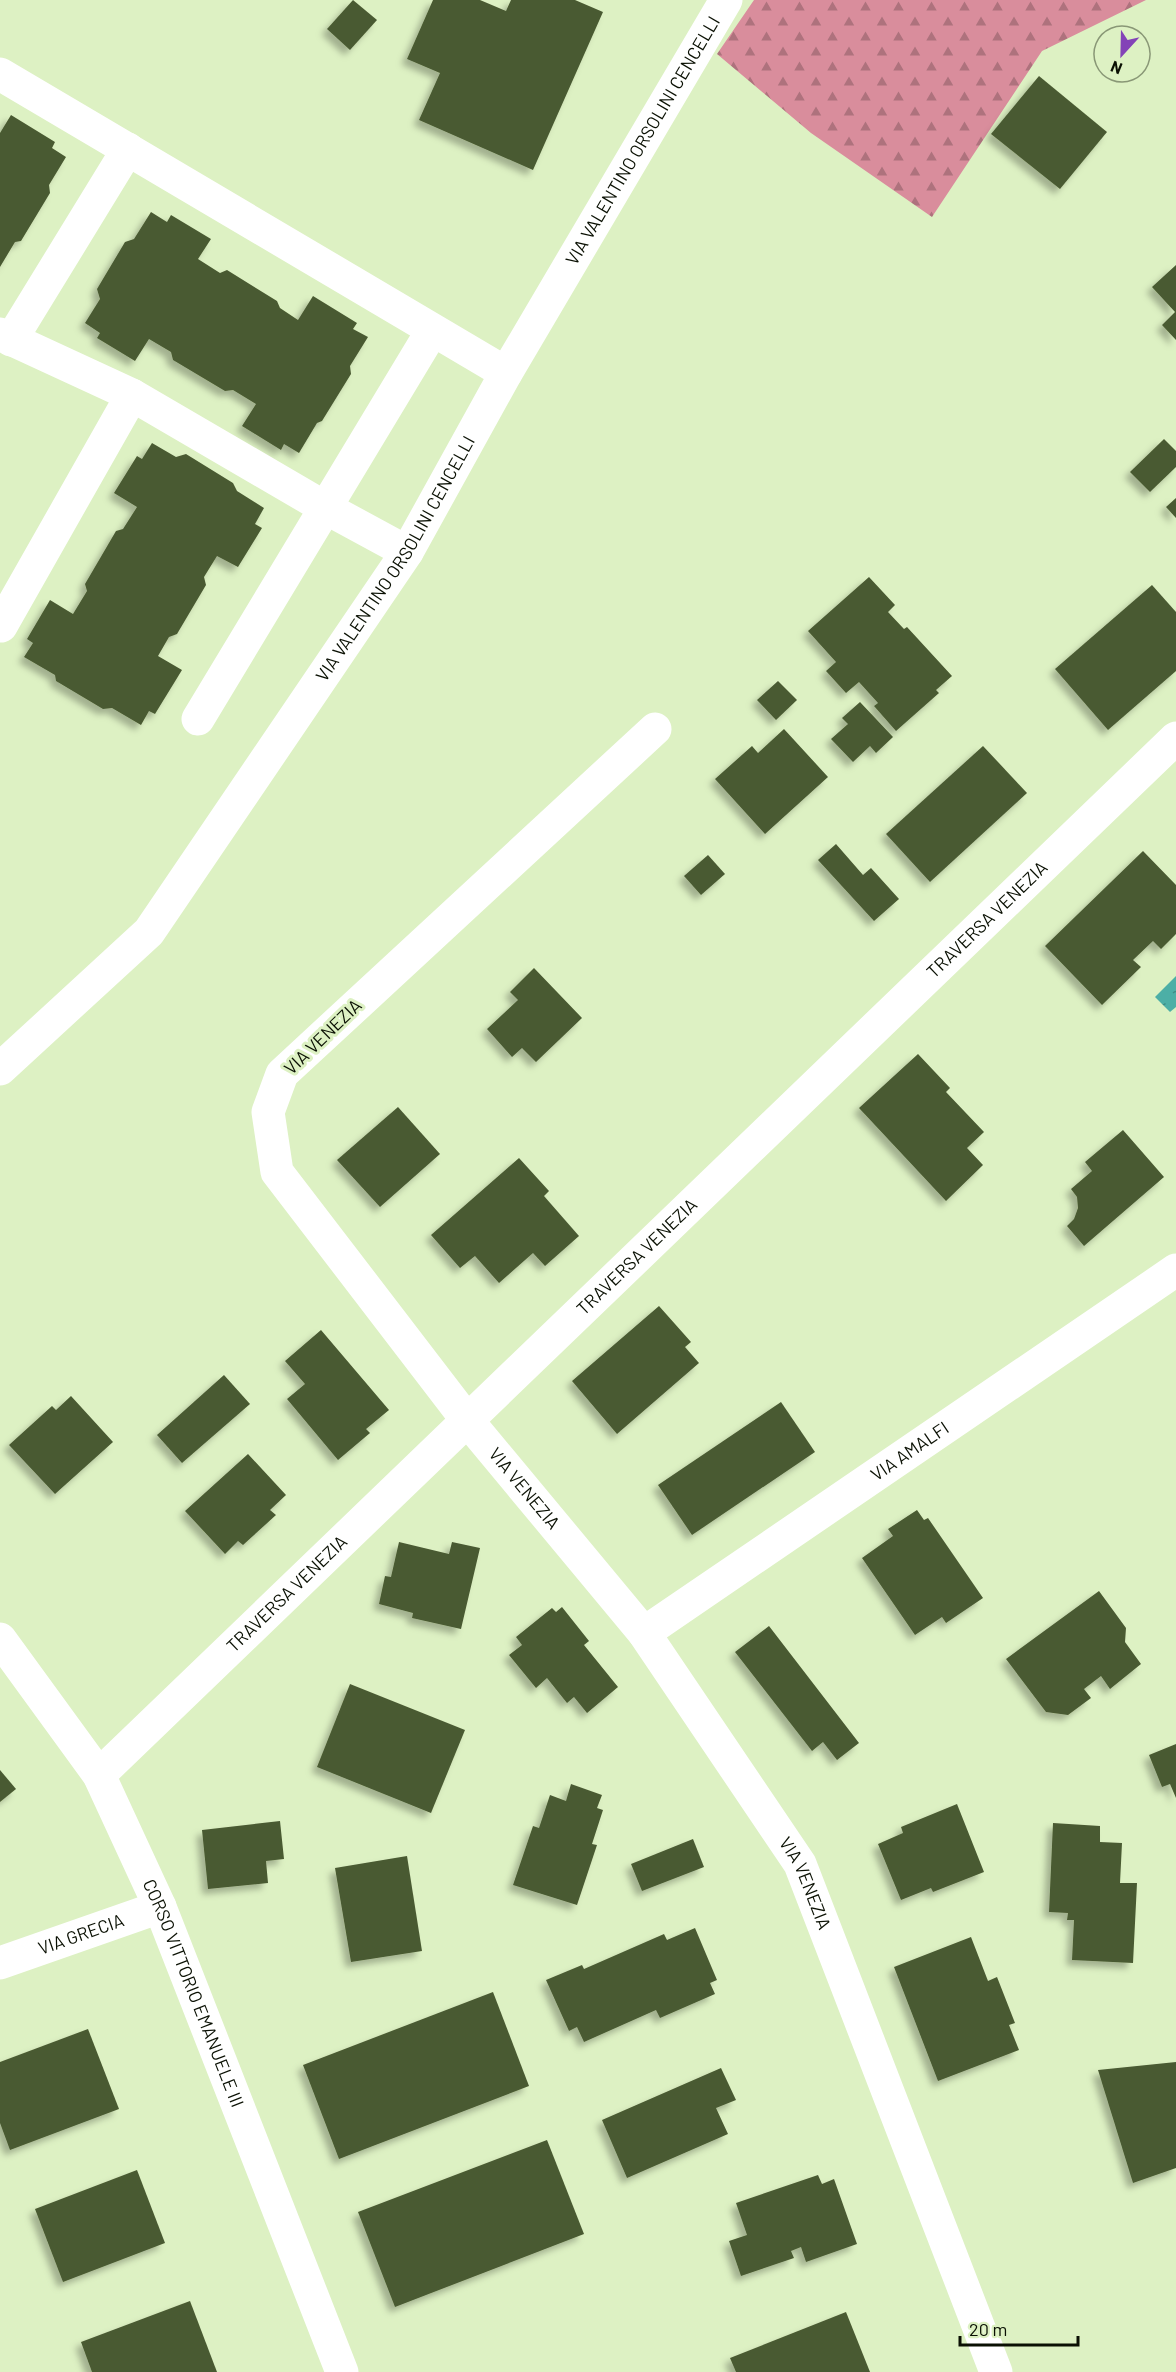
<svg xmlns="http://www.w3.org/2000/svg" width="1176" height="2372" viewBox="0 0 1176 2372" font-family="Barlow,sans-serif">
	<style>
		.forest { fill: url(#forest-firs) }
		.water { fill: url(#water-ripples) }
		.building { fill: #4a5a32; filter: url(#shadow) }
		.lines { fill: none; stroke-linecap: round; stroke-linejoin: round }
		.minor { stroke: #fff; stroke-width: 33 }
		.labels { text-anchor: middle; stroke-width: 6; stroke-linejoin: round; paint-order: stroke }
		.street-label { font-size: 18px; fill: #0a1003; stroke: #ddf1c3 }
	</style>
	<defs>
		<pattern id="forest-firs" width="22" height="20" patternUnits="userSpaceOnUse" patternTransform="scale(1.5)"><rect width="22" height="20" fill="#d98d9c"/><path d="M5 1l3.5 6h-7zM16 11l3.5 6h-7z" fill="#ae727d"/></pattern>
		<pattern id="water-ripples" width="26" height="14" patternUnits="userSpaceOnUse" patternTransform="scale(1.5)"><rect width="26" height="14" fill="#4cafa6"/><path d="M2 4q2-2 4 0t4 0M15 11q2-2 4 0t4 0" fill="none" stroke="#3d8d85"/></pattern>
		<filter id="shadow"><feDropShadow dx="-5.5" dy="5.5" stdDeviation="3" flood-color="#0004"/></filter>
	</defs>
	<rect width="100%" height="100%" fill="#ddf1c3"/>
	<polygon class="forest" points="754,0 1146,0 1042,51 932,217 811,133 717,54"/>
	<polygon class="water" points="1176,976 1176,1007 1170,1012 1155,997"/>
	<g class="building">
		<polygon points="353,0 377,20 350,50 327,29"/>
		<polygon points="433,0 480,0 506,11 511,0 575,0 603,12 533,170 419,120 440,73 407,59"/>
		<polygon points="1039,76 1107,132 1060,189 991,134"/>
		<polygon points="11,115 55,142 52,148 66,157 49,185 50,193 21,241 15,242 0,267 0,133"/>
		<polygon points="151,212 167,222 171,215 211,239 198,259 220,273 227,270 277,301 280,308 298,320 313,296 357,323 353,329 368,337 350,366 351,374 322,421 317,423 299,453 284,444 281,450 242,426 256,404 233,390 225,391 173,360 171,352 149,339 135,361 97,338 100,333 85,323 100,299 97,289 125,242 134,239"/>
		<polygon points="1176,265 1176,340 1162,325 1175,312 1152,287"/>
		<polygon points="1164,439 1176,451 1176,467 1150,492 1130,472"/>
		<polygon points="152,443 176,457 186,454 233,483 237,491 264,508 255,524 262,528 238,567 217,556 204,577 206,585 177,634 169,637 158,656 182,670 155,714 149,711 141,725 112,708 103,709 56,681 55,675 24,657 33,643 27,639 50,600 73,614 87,591 85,584 116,531 123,529 137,507 114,493 137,456 142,459"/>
		<polygon points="1176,498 1176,518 1166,507"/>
		<polygon points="869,577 895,605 888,612 904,629 907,627 952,676 936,690 939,693 896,731 874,706 878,703 859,682 846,693 826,671 836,662 808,631"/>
		<polygon points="1152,585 1176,612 1176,671 1108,730 1055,669"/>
		<polygon points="778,681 797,700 776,720 757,700"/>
		<polygon points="860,702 893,737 876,753 870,746 853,762 831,739 848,724 842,718"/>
		<polygon points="784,729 828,777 765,834 715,779 752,746 758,753"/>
		<polygon points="983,746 1027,793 930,882 886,834"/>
		<polygon points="836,844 863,875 871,868 899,899 874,921 818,860"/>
		<polygon points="1143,851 1176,885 1176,934 1161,949 1153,941 1133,960 1141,967 1102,1005 1045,946"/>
		<polygon points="708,855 725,874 701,895 684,876"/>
		<polygon points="534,968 582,1018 536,1062 522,1048 512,1057 487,1029 518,1000 510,992"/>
		<polygon points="918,1054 950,1088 946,1092 984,1132 967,1148 983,1165 946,1201 859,1108"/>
		<polygon points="398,1107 440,1154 380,1207 337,1160"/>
		<polygon points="1123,1130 1164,1177 1084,1246 1067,1226 1074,1219 1078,1208 1077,1197 1071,1189 1092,1171 1085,1162"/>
		<polygon points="519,1158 549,1191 544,1196 579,1236 545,1266 533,1253 499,1283 475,1256 460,1268 431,1235"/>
		<polygon points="659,1306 691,1342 685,1347 699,1363 617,1434 572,1381"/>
		<polygon points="321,1330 389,1410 366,1429 370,1433 338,1460 287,1399 305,1384 285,1361"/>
		<polygon points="224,1375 250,1404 182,1463 157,1435"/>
		<polygon points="71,1396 113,1442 55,1494 9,1445 52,1406 56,1410"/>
		<polygon points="781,1402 815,1452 692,1535 658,1485"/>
		<polygon points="248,1454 286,1495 270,1510 276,1515 243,1545 238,1541 225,1554 185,1511"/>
		<polygon points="917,1510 924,1520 928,1518 983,1598 946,1623 942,1617 915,1635 862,1558 893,1536 888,1529"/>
		<polygon points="399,1542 449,1554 452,1542 480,1548 461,1629 412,1618 413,1613 379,1604 385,1576 391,1577"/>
		<polygon points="1099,1591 1126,1628 1125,1642 1141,1664 1110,1689 1101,1676 1084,1689 1091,1698 1068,1715 1046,1712 1006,1659"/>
		<polygon points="562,1607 589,1641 584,1645 618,1687 587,1713 574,1697 567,1703 547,1678 536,1688 509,1655 522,1645 516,1637 552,1608 556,1612"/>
		<polygon points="769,1626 859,1743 837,1760 823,1742 812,1751 735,1652"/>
		<polygon points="350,1684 465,1730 431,1813 317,1767"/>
		<polygon points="1176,1744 1176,1798 1170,1784 1162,1787 1149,1755"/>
		<polygon points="0,1770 16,1789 0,1802"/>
		<polygon points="571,1784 602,1795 597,1808 603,1810 592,1844 597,1845 577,1905 513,1885 533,1826 539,1828 550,1795 566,1801"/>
		<polygon points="957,1804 984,1872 933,1892 931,1888 901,1900 878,1844 903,1833 901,1827"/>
		<polygon points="280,1821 284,1859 266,1861 268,1883 208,1889 202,1830"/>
		<polygon points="1053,1823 1100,1826 1100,1842 1122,1843 1120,1883 1137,1883 1133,1963 1072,1960 1074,1920 1067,1920 1068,1913 1049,1912"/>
		<polygon points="693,1839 704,1867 642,1891 631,1864"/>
		<polygon points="407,1856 422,1951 351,1962 335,1868"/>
		<polygon points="695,1928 717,1980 710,1983 715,1994 660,2018 656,2010 584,2042 577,2027 569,2031 546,1980 582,1965 584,1969 664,1934 667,1940"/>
		<polygon points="971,1937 988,1981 997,1977 1015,2023 1009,2025 1019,2050 938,2081 894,1967"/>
		<polygon points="493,1992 529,2086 339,2159 303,2065"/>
		<polygon points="88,2029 119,2109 10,2150 0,2123 0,2062"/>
		<polygon points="1176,2062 1176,2168 1133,2183 1098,2070"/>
		<polygon points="721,2068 736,2100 716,2108 728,2134 627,2178 602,2120"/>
		<polygon points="547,2140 584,2234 395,2307 358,2212"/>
		<polygon points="137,2170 165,2243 63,2282 35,2209"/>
		<polygon points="818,2175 822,2184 834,2179 857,2244 806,2262 801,2247 791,2251 794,2258 741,2276 729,2241 747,2235 736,2203"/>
		<polygon points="190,2301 217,2372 92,2372 81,2342"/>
		<polygon points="846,2312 870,2372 736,2372 730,2358"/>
	</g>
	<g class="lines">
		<g class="minor">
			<polyline points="0,74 506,373"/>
			<polyline points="0,334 132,395 324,507 407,552"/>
			<polyline points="11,340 128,149"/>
			<polyline points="1,626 132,395"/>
			<polyline points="198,719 432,331"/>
			<path id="s1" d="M655,729l-373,345 -14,38 9,60 190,248 177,213 156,231 196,508"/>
			<path id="s2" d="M0,1069l149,-137 258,-380 99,-179 220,-373"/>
			<path id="s3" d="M644,1633l532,-363"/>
			<path id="s4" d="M0,1639l99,136 61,132 182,465"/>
			<path id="s5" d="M99,1775l1077,-1037"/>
			<path id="s6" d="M0,1963l160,-56"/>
		</g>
	</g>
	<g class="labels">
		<g class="street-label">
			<text dy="6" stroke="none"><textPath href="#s2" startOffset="1136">VIA VALENTINO ORSOLINI CENCELLI</textPath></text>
			<text dy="6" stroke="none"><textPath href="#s2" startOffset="650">VIA VALENTINO ORSOLINI CENCELLI</textPath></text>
			<text dy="6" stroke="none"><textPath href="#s5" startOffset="1233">TRAVERSA VENEZIA</textPath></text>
			<text transform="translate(323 1037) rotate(-44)" y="6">VIA VENEZIA</text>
			<text dy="6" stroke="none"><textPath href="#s5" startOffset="747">TRAVERSA VENEZIA</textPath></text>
			<text dy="6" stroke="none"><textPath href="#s3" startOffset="322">VIA AMALFI</textPath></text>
			<text dy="6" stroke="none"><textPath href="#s1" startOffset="1011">VIA VENEZIA</textPath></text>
			<text dy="6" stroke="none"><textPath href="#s5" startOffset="261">TRAVERSA VENEZIA</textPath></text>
			<text dy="6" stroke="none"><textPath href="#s1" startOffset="1497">VIA VENEZIA</textPath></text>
			<text dy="6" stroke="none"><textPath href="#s6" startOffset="86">VIA GRECIA</textPath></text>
			<text dy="6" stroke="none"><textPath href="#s4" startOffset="406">CORSO VITTORIO EMANUELE III</textPath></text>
		</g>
	</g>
	<g transform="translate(1122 54) rotate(202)"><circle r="28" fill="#ddf1c3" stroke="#899776" stroke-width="1.5"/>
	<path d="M0-4.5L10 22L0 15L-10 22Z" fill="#8343b7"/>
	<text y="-9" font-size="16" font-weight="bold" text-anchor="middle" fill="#0a1003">N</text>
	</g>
	<path d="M960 2336v9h118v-9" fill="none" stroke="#0a1003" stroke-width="3"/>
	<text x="969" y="2336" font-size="18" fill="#0a1003" stroke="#ddf1c3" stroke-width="4.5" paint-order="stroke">20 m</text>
</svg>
